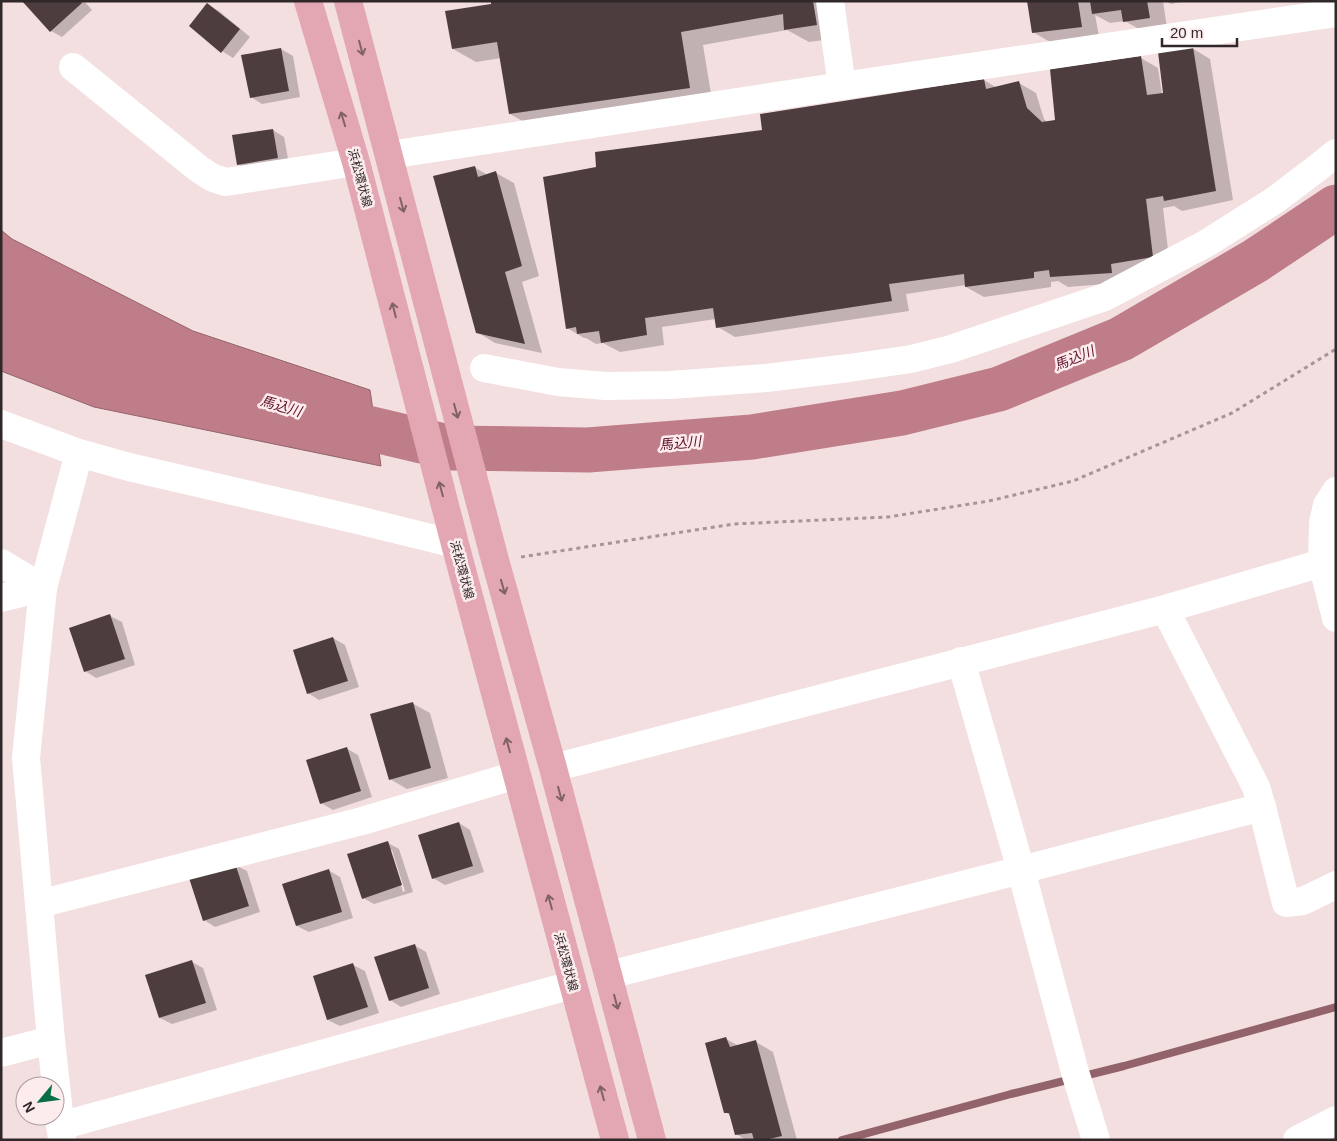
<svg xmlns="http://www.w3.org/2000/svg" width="1337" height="1141" viewBox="0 0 1337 1141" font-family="Arial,'Noto Sans JP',sans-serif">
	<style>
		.water { fill: #be7d88; stroke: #93636b }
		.shadow { fill: #0003; fill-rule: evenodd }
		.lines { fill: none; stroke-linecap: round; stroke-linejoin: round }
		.stream { stroke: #93636b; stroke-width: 8 }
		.river { stroke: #be7d88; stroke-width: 45 }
		.building { fill: #4d3d3f }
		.path { stroke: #a59597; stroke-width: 3; stroke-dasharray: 4 4; stroke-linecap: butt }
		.minor { stroke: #fff; stroke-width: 28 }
		.major { stroke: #e2a7b3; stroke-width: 28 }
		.oneway { stroke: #806167 }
		.labels { text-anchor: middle; stroke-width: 5; stroke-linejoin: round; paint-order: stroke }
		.street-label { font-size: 12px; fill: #2f2728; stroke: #fdecee }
		.water-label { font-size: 14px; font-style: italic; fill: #601028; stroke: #fdecee }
	</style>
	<rect width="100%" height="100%" fill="#f3dee0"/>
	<polygon class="water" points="1,230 12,239 193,331 370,390 381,466 94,407 1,371"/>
	<g class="shadow">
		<polygon points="24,1 84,1 92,10 62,37 51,31"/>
		<polygon points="492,1 833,1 839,38 809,42 787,30 703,45 712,100 533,127 510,114 501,58 476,62 453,49 493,5"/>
		<polygon points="1028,1 1163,1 1167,28 1142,31 1125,21 1110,23 1095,15 1099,36 1050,42 1033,32"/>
		<polygon points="1166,1 1184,1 1171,4"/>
		<polygon points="207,4 219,11 250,37 233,58 222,51"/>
		<polygon points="1192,48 1210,59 1233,200 1182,211 1174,206 1163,208 1170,266 1129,282 1068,287 1058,281 1051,282 1051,287 984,297 966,287 966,285 906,294 909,311 735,337 718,327 716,319 662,327 664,345 620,352 603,343 596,344 586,338 584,338 567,328 597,168 764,131 984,80 997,88 1019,83 1036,93 1044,119 1047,122 1057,121 1141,58 1158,68 1162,94 1165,94"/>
		<polygon points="281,49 293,56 300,97 262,104 251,97"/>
		<polygon points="273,130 284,137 289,164 249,171 238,164"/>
		<polygon points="474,167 488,175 496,173 514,183 539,276 522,282 542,353 495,343 477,332"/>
		<polygon points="110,616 122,622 135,665 96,678 85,671"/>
		<polygon points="333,638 345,645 359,687 319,700 308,693"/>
		<polygon points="412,703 430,713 448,778 407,789 390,779"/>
		<polygon points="346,748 358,755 372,797 333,810 321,803"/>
		<polygon points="459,823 470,830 484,872 445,885 433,878"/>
		<path d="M388,843l11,6 14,43 -39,12 -11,-6zM390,850h2l13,41 -2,1z"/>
		<polygon points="235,865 247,871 260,912 215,927 204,920"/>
		<polygon points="328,870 340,877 353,918 309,932 297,926"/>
		<polygon points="414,945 426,952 440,994 401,1007 390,1000"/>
		<polygon points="192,962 203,968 217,1010 172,1024 160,1018"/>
		<polygon points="353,965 365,971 379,1013 340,1026 328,1020"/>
		<polygon points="726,1039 739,1046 756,1042 773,1052 797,1140 746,1140 736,1134 731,1116 725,1112"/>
	</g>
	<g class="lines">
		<polyline class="stream" points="842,1140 1011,1094 1124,1066 1336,1007"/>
		<polyline class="river" points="316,416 452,448 588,450 752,437 902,413 999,389 1121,339 1255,261 1336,207"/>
	</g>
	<g class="building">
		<polygon points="22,1 80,1 82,3 50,32"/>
		<polygon points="491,1 813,1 817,25 784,30 783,14 681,32 690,88 509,114 497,42 452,49 445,11 491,4"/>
		<polygon points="1027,1 1078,1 1082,27 1032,33"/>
		<polygon points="1090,1 1147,1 1150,18 1123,22 1121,10 1092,14"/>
		<polygon points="207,3 240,29 221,53 189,26"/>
		<polygon points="1193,47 1216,191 1164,201 1163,196 1146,199 1153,257 1111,264 1112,273 1050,277 1049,270 1034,272 1034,278 965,287 964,274 889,284 892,301 716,328 713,308 645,318 647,335 601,343 599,331 577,334 576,327 566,329 543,177 596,167 595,152 762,130 760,114 984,79 986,89 1019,81 1027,108 1042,122 1055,120 1050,69 1141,56 1147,95 1163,93 1158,52"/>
		<polygon points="281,48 289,91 250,98 241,55"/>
		<polygon points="273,129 278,158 237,165 232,135"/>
		<polygon points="475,166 478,177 496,171 522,266 505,272 525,344 476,333 433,176"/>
		<polygon points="110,614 125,659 84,672 69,628"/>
		<polygon points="333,637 348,681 307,694 293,650"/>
		<polygon points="413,702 431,768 389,780 370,714"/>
		<polygon points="347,747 361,791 320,804 306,760"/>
		<polygon points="459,822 473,866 432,879 418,835"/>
		<polygon points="388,841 402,885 362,899 347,854"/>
		<polygon points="235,863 249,906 203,921 189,878"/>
		<polygon points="329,869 342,912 296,926 282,884"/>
		<polygon points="415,944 429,988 389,1001 374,957"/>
		<polygon points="192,960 206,1003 159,1018 145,975"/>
		<polygon points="353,963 368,1007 327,1020 313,976"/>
		<polygon points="726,1037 730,1047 756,1040 782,1136 765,1140 754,1140 752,1133 735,1135 729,1113 724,1113 705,1043"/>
	</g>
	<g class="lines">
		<polyline class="path" points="521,557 734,524 888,517 989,501 1073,481 1232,413 1336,349"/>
		<g class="minor">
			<polyline points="830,1 842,86"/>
			<polyline points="73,67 199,169 213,178 226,182 356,162"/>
			<polyline points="389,155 842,86 1336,13"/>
			<polyline points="484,368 558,382 606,386 670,385 766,378 849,368 911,359 951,349 1105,297 1207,243 1275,200 1316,169 1336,153"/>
			<polyline points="1,424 79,453 129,467 362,521 455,544"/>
			<polyline points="1336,491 1327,505 1323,523 1322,563 1336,618"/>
			<polyline points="1,563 43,588"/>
			<polyline points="1,598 43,588"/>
			<polyline points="1165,609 1256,787 1262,807"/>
			<polyline points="961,661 1021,870 1075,1072 1096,1140"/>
			<polyline points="553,768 1165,609 1322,563"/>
			<polyline points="39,904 362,821 516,775"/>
			<polyline points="609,975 1021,870 1262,807 1286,903 1303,901 1336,885"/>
			<polyline points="1,1053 51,1040"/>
			<polyline points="60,1126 572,985"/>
			<polyline points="62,1140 51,1040 26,758 43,588 79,453"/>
			<polyline points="1297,1140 1336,1120"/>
		</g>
		<g class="major">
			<polyline points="308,1 356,162 455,544 615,1140"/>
			<polyline points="348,1 495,560 553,768 652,1140"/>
		</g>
	</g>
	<defs><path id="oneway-shaft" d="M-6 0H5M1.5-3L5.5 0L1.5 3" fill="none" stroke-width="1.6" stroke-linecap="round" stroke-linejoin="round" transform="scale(1.25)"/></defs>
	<g class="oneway">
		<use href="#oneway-shaft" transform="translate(361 48) rotate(75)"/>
		<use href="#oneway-shaft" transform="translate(343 119) rotate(-107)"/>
		<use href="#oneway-shaft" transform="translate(402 205) rotate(75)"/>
		<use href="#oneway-shaft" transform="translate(394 310) rotate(-104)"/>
		<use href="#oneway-shaft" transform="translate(456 411) rotate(75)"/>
		<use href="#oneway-shaft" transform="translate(441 489) rotate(-105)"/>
		<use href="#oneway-shaft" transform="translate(503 587) rotate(74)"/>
		<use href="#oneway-shaft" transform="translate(508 745) rotate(-105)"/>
		<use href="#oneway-shaft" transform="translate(560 794) rotate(75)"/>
		<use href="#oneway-shaft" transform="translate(550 902) rotate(-105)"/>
		<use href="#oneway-shaft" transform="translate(616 1002) rotate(75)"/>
		<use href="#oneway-shaft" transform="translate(602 1093) rotate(-105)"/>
	</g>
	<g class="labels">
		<g class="street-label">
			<text transform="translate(360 178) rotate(75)" y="4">浜松環状線</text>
			<text transform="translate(462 570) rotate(75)" y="4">浜松環状線</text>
			<text transform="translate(566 962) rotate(75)" y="4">浜松環状線</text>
		</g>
		<g class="water-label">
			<text transform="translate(1074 358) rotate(-22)" y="5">馬込川</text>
			<text transform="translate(281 406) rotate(16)" y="5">馬込川</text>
			<text transform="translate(680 443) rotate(-5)" y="5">馬込川</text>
		</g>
	</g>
	<rect width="1337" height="1141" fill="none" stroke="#2f2728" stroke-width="5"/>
	<g transform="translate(40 1101) rotate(241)"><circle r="24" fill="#fdecee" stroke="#ab9d9f"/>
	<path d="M0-4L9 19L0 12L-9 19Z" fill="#086f45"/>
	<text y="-8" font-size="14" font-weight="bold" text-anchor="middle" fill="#2f2728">N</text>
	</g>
	<path d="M1162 38v8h75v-8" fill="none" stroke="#2f2728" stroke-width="2.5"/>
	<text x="1170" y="38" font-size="15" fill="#2f2728" stroke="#fdecee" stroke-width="4" paint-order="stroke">20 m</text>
</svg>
